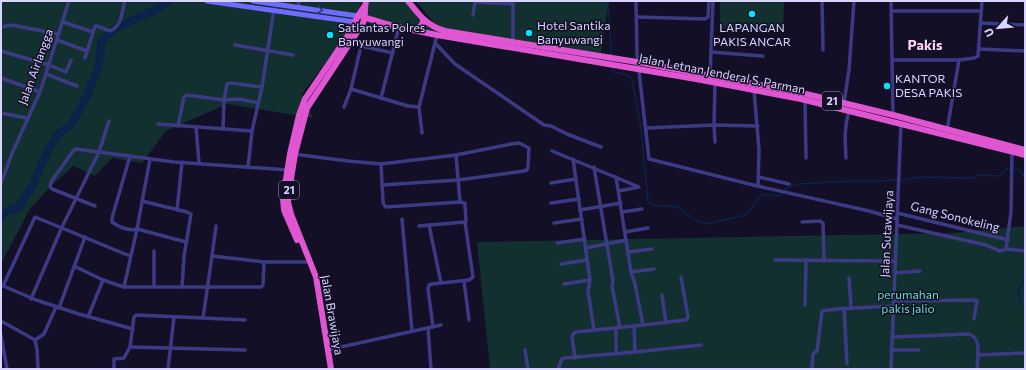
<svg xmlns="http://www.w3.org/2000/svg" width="1026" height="370" viewBox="0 0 1026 370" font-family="Commissioner,sans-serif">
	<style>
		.green { fill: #12302f }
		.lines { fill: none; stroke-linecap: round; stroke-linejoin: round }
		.stream { stroke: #0c2248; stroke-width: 1.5 }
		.river { stroke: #0c2248; stroke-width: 8 }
		.minor { stroke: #3d3a85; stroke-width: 3.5 }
		.secondary { stroke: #6f6bff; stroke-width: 5 }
		.trunk { stroke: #e055d1; stroke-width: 6 }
		.oneway { stroke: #38347d }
		.poi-dot { fill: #00e5ff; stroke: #130f26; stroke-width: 1.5 }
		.labels { text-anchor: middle; stroke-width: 3; stroke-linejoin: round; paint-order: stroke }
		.shield { fill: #130f26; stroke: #9e99be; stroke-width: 1 }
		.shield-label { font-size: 11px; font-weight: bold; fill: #d9d4ff }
		.poi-label { font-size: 12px; fill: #d9d4ff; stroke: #130f26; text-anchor: start }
		.street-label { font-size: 12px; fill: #d9d4ff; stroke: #130f26 }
		.park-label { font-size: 12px; fill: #5fe0c0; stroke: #130f26 }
		.quarter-label { font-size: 14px; font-weight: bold; fill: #ffd6f0; stroke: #130f26 }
	</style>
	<rect width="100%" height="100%" fill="#130f26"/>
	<g class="green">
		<polygon points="1,1 362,1 352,27 302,94 313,118 227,104 166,131 142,163 112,158 95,176 73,166 50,187 30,209 3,260 1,258"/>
		<polygon points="363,1 412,1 442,36 372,26 358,19"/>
		<polygon points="416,1 609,1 601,53 443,34"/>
		<polygon points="720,1 784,1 783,30 720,28"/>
		<polygon points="1025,226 1025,369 490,369 477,242 953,233"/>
	</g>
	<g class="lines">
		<g class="stream">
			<polyline points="608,1 611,55"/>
			<polyline points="612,67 613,72 628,75 632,80 641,128 648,201 652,205 678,207 697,221 706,224 746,215 762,194 778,196 783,194 786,188 797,184 831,182 905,180 919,177 973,178 980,175 999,176 1007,168 1020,170 1025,178"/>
			<polyline points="1025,276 1018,293 1021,304 1025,305"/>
			<polyline points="1025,369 1025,349"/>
		</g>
		<polyline class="river" points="1,218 4,213 19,207 31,188 45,157 57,135 71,125 87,96 99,66 101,42 114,29 157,9 169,1"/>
		<g class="minor">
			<polyline points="636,1 637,54 649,159 749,184 869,211 897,219"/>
			<polyline points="822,1 823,50"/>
			<polyline points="891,1 893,115"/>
			<polyline points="298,6 299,1"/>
			<polyline points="892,11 981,11"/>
			<polyline points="473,15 475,2 513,4"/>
			<polyline points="637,17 705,19 708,17 709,1"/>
			<polyline points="63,22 93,32"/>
			<polyline points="981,23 1025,25"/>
			<polyline points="1,27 11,25 59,34"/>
			<polyline points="57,40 87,51"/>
			<polyline points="513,42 513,1"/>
			<polyline points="435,43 455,64 474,77 544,125 551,126 567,134 601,147"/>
			<polyline points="235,45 293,55"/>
			<polyline points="361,46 393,53"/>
			<polyline points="979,49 1025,51"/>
			<polyline points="1,51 49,65 66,72 71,60"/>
			<polyline points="711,52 763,56"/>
			<path d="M85,58l10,-32h2l13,5c13,-6 11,-18 15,-30"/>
			<polyline points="893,60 959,60"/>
			<polyline points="46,74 77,86"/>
			<polyline points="710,76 713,1"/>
			<polyline points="1,78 40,92"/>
			<polyline points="351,89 408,106 419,107"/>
			<polyline points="754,90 759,150 758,186"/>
			<polyline points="381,98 399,27"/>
			<polyline points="805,100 806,158"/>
			<polyline points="844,103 849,70 854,1"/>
			<polyline points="344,107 351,89 361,46 351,40"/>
			<polyline points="1,113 27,118"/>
			<polyline points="158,124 252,131"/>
			<polyline points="178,126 184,97 187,95 224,100 239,99 258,103"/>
			<polyline points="196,127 199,163"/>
			<polyline points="646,128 714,125 758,126"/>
			<polyline points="223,129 224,100 227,84 231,83 262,87"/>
			<polyline points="947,130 959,60 974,58 978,56 982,1"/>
			<polyline points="422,133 419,107 437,35"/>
			<polyline points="715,142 714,125 715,83"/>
			<polyline points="552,151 639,187 619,191"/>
			<polyline points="293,154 348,161 381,164 456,155 511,144 519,143 529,148 528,167 527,170 524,171 458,180 382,185"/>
			<path d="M130,156l-18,62v4c7,5 17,9 25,7l49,13"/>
			<path d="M846,158c-1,-17 -2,-31 3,-47"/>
			<polyline points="573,159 590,280 588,291 594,330"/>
			<polyline points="381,164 383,202 384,205 386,207 460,202 456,155"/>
			<polyline points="248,167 252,131 262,87 274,9"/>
			<polyline points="594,167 613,281 612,286 620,328"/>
			<polyline points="616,177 631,272 635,284 643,325"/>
			<polyline points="759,177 789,184"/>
			<polyline points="1,183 13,151 40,92 69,1"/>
			<polyline points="551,183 576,179"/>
			<polyline points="142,201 187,212 191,214 184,256 182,287"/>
			<polyline points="551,203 579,199"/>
			<polyline points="95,206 52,189 50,187 51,182 73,151 76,149 174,162 288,170"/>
			<polyline points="177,210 182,162"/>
			<polyline points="580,210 621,203"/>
			<polyline points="622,212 642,209"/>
			<polyline points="897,213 1008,240"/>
			<polyline points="402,219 412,331"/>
			<polyline points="802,222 820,221 823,223 824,261"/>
			<polyline points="554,223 582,219"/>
			<polyline points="429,225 441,283"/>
			<polyline points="897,225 986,245 1000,251 1006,249 1011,212 1012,152"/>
			<polyline points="419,226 465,222"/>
			<polyline points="625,232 648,228"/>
			<polyline points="557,243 585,239"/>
			<polyline points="586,248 626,240"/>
			<polyline points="1006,249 1025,251"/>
			<polyline points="628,252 652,249"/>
			<polyline points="212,256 216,226"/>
			<polyline points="775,260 895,261"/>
			<polyline points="561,264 587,260"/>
			<polyline points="74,266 103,280 124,287 261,287 263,285 264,262"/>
			<polyline points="631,272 654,269"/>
			<polyline points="895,273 920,271"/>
			<polyline points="849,278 851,308"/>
			<polyline points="464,281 469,320"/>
			<polyline points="564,284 590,280"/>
			<polyline points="1,285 36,300 79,314 133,329"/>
			<polyline points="3,286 35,217 130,256"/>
			<polyline points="154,286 154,251"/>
			<polyline points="124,287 137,229 150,159"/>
			<polyline points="662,295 666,323"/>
			<polyline points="31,299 62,227 99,152 109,121"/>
			<polyline points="893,301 975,300 977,301 974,319"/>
			<polyline points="805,305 806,260"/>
			<polyline points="59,308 85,237"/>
			<polyline points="844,308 847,364"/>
			<polyline points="88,317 103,280"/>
			<polyline points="203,318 245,320"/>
			<polyline points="1,321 35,340 37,349 38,369"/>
			<polyline points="433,327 428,289 429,285 432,284 469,280 473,277 465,222 466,221 465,205 465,203 460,202"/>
			<polyline points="428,328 431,369"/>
			<polyline points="616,328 616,354"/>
			<polyline points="1,335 7,369"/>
			<path d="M892,337l77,-3c10,4 9,12 9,21l47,-2"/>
			<polyline points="35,340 44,334 56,307"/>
			<polyline points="130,347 245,350"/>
			<polyline points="327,350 441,325"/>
			<polyline points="525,350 528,369"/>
			<polyline points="891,350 919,350"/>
			<polyline points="635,352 701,345"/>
			<polyline points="575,358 572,337 573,334 576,332 634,326"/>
			<polyline points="114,369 114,359 124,358 130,347 134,317 136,315 203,318 212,256 264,262 306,262"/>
			<polyline points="168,369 174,317"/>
			<polyline points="558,369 562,359 565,358 635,352 634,326 686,320 688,317 681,277"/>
			<polyline points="812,369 813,354 817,351 822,311 836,309 893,306"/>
			<polyline points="891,369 901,123"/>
			<polyline points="977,369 978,355"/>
		</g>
		<g class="secondary">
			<polyline points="207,1 355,22"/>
			<polyline points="253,1 358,16"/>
		</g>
		<g class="trunk">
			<path d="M408,1c11,14 19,25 37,30l192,31 165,31 91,22 132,35"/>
			<path d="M363,17c10,2 62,24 60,2"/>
			<polyline points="412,30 437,35 696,79 801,99 1025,155"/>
			<polyline points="297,240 284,210 283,198 290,154 299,115 305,99 347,37 358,16 364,7"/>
			<path d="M331,369l-15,-92 -25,-63 -3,-12 1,-11 6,-37 12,-46 56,-85c3,-7 1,-14 3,-22"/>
		</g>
	</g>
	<defs><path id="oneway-chevron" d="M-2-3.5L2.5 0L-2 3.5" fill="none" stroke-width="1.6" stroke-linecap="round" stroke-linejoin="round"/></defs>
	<use class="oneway" href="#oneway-chevron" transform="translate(320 10) rotate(9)"/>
	<g class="poi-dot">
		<circle cx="752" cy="14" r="4"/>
		<circle cx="529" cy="33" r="4"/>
		<circle cx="330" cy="35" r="4"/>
		<circle cx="887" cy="86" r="4"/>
	</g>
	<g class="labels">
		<g class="shield">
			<rect x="822" y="92" width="20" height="18" rx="3"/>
			<rect x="279" y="181" width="20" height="18" rx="3"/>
		</g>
		<g class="shield-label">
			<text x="832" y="105">21</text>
			<text x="289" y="194">21</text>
		</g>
		<g class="poi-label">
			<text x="537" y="30">Hotel Santika<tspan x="537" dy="14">Banyuwangi</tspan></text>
			<text x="338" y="32">Satlantas Polres<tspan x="338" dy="14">Banyuwangi</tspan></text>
			<text x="752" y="32" text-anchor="middle">LAPANGAN<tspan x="752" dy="14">PAKIS ANCAR</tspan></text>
			<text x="895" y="83">KANTOR<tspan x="895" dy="14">DESA PAKIS</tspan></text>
		</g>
		<g class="street-label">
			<text transform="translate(36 67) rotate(-70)" y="4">Jalan Airlangga</text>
			<text transform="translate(722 74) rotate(11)" y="4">Jalan Letnan Jenderal S. Parman</text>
			<text transform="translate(955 217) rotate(14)" y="4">Gang Sonokeling</text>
			<text transform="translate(887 234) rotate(-87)" y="4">Jalan Sutawijaya</text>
			<text transform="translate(332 315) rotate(80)" y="4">Jalan Brawijaya</text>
		</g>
		<g class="park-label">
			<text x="908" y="299">perumahan<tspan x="908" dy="14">pakis jalio</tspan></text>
		</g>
		<g class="quarter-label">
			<text x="925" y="50">Pakis</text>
		</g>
	</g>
	<rect width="1026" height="370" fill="none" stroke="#d9d4ff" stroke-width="4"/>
	<g transform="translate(998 28) rotate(243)" stroke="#130f26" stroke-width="3" paint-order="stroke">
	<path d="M0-3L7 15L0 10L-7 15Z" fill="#d9d4ff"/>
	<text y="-6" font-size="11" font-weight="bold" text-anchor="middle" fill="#d9d4ff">U</text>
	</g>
</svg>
